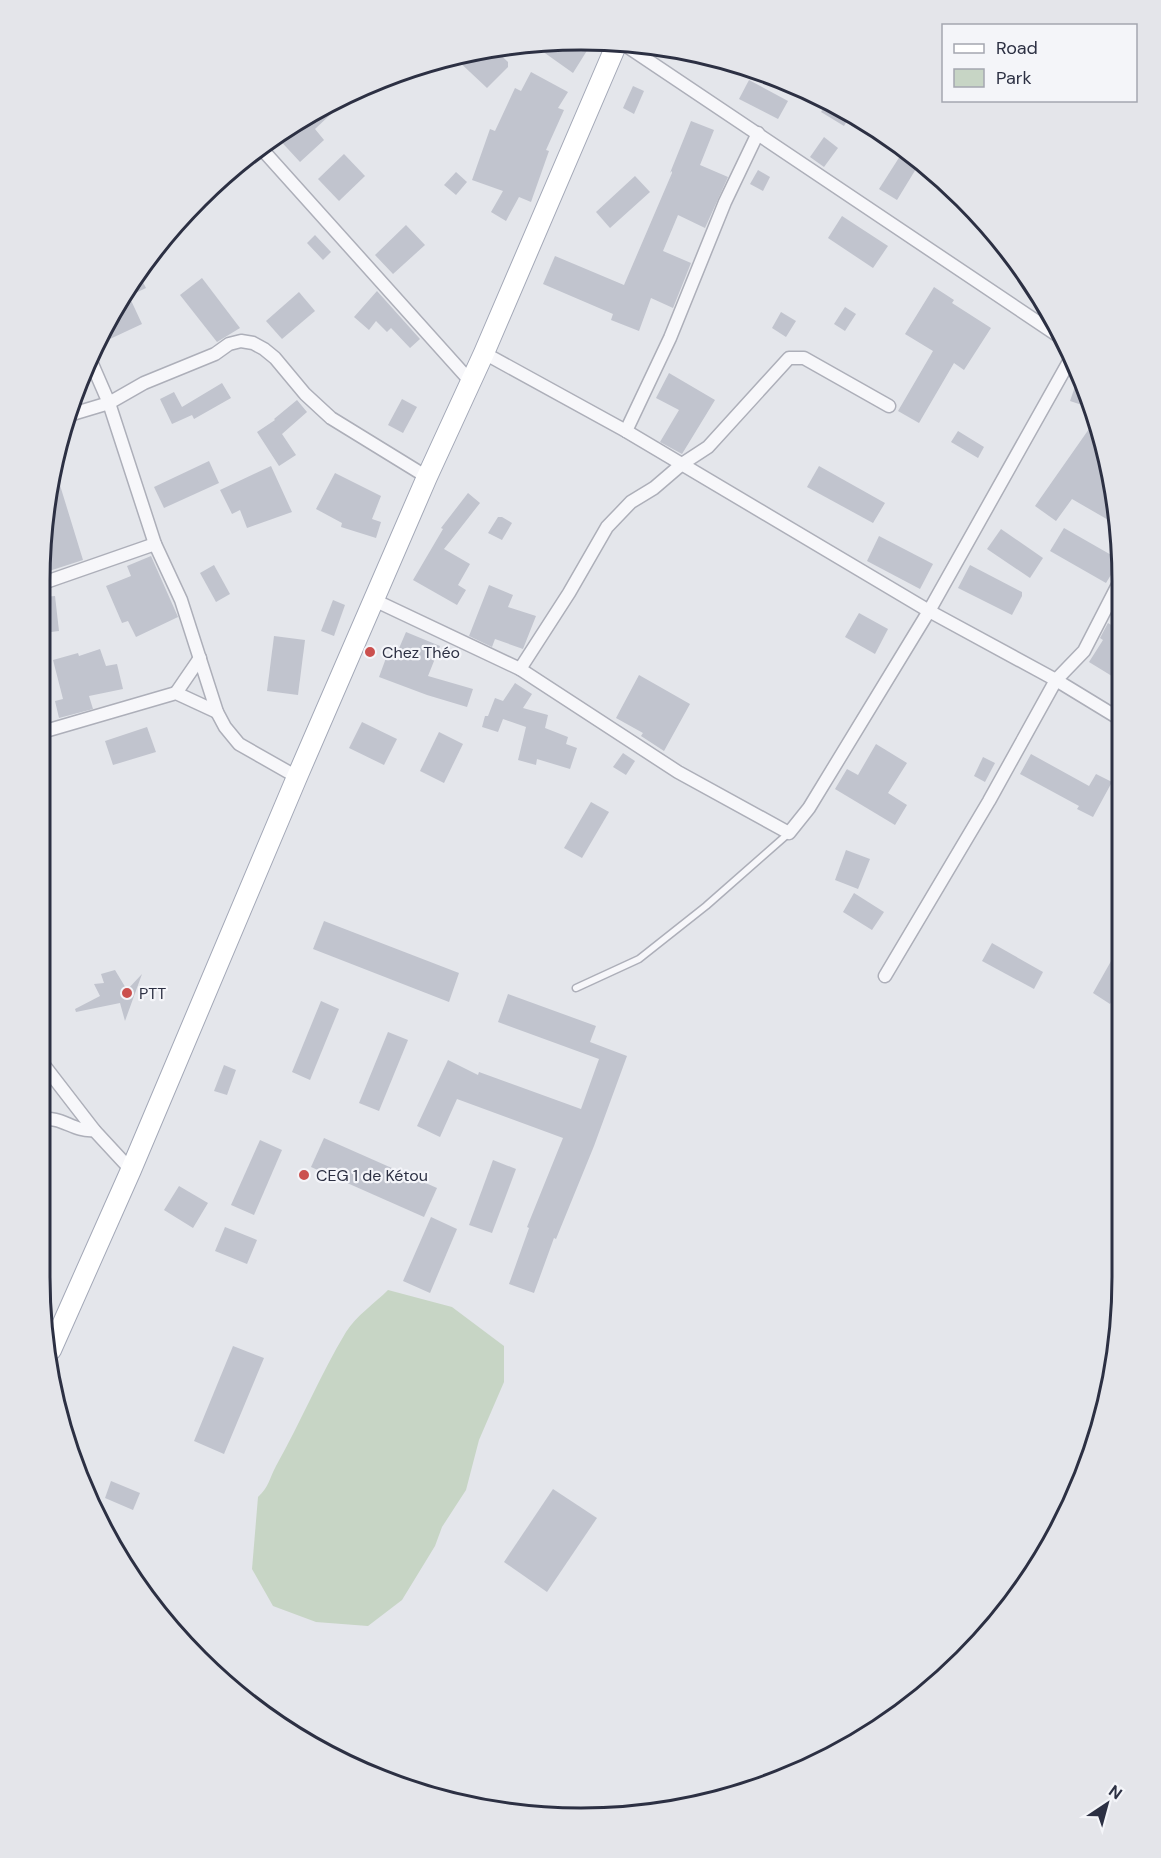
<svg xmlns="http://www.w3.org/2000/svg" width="1161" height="1858" viewBox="0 0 1161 1858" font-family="'DM Sans',sans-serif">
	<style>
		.green { fill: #c7d5c5 }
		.building { fill: #c1c4ce }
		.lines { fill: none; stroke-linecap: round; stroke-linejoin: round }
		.service-casing { stroke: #adafb9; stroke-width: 9 }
		.minor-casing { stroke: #adafb9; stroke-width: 15 }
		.primary-casing { stroke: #a3a8b7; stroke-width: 22 }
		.service { stroke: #f7f7fa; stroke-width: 6 }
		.minor { stroke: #f7f7fa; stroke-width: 12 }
		.primary { stroke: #fff; stroke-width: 20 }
		.poi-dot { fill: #cb504e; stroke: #f4f5f9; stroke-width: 2 }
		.labels { text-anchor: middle; stroke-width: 4.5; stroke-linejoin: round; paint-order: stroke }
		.poi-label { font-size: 16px; fill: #2c3043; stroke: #f4f5f9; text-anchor: start }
		.rim { fill: none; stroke: #2c3043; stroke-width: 3 }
	</style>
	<rect width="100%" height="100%" fill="#e4e6eb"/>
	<path class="green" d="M388,1290l64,17 52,39v36l-25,58 -13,50 -24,37 -7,19 -33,54 -34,26 -52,-4 -43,-16 -21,-37 6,-72c11,-10 11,-18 18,-31 25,-44 44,-91 70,-134 10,-16 29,-29 42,-42z"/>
	<g class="building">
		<polygon points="593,41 573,73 542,51 548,42"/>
		<polygon points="493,48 508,62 508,67 487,88 454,57"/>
		<polygon points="531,72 568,92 558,108 564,110 546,150 549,151 531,202 519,197 506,221 491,212 503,191 472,180 490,129 495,131 515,88 521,91"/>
		<polygon points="749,80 788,101 778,119 739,99"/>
		<polygon points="633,86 644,91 634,114 623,108"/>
		<polygon points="347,95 349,97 315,129 324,140 300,162 276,136 310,111"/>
		<polygon points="829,100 851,114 844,126 821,112"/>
		<polygon points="691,121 714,130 700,165 728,177 705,228 678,215 663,251 691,263 673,308 651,298 639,331 611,320 613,314 543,284 555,256 624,285 672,173 672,171 670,173"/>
		<polygon points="824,137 838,148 824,167 810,157"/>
		<polygon points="902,153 919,164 897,200 879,189"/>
		<polygon points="344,154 365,176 339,201 318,179"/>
		<polygon points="758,170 770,177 763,191 750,184"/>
		<polygon points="456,172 467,182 456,195 444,185"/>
		<polygon points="635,176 650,192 610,228 596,212"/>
		<polygon points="842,216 888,246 873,268 828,238"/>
		<polygon points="406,225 425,245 393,274 375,255"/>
		<polygon points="315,235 331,252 323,260 307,243"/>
		<polygon points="138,273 146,288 129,296 142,324 97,345"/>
		<polygon points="202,278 240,328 217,342 180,295"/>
		<polygon points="934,287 954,300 952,303 991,328 964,370 954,363 919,423 898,411 933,351 905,334"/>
		<polygon points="377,291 420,339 410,348 391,328 387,332 376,321 369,330 354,317"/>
		<polygon points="299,292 315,311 282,339 266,321"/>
		<polygon points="845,307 856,314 845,331 834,324"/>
		<polygon points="781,312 796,321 786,337 772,328"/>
		<polygon points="669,373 715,400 682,454 660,442 679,410 656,398"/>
		<polygon points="1079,375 1093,407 1094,409 1070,401"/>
		<polygon points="222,383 231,398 194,419 192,415 172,424 160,399 174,392 182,407"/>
		<polygon points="402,399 417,407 403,433 388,425"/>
		<polygon points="297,400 307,412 282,434 296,455 279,466 257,432 275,420 274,419"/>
		<polygon points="1096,419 1117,525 1072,499 1056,521 1035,506"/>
		<polygon points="958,431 984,447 978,458 951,442"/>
		<polygon points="209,461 219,483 164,508 154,487"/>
		<polygon points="271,466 292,512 247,528 240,510 232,514 220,490"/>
		<polygon points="819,466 885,503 873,523 807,487"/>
		<polygon points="55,469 83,560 43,573 43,536 53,534 46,502"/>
		<polygon points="335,473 381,496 372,519 381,522 376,538 341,527 342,523 316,509"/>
		<polygon points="468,493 480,503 444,549 470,564 458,585 466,590 457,605 413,580 443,529 441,528"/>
		<polygon points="498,517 502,517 512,523 502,540 488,533"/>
		<polygon points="1064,528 1120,560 1106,583 1050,551"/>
		<polygon points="1001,529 1043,558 1030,578 987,549"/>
		<polygon points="879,536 933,564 920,589 867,561"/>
		<polygon points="151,556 178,617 136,637 128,621 122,623 106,586 131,576 127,566"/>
		<polygon points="214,565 230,594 216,602 200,573"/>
		<polygon points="970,565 1022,592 1022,596 1012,615 958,588"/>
		<polygon points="489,585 513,595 508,607 536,616 523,649 495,639 492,647 469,636"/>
		<polygon points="55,596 59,631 43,633 43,597"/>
		<polygon points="333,600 345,605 334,636 321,631"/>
		<polygon points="859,613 888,629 875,654 845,637"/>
		<polygon points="1108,623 1116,628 1120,628 1120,681 1089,662 1103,640 1100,638"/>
		<polygon points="406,632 440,646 428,676 473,689 467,707 427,695 379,677 386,658 394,660"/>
		<polygon points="274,636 305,640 298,695 267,691"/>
		<polygon points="100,649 106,666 117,664 123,689 89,696 93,709 59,718 55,701 63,699 53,660 78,653 79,656"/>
		<polygon points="639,675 690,704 664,751 641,736 643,733 616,718"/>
		<polygon points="515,683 532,694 523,708 548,715 545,728 568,737 566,744 577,748 570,769 537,759 536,765 518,760 526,727 503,719 498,732 482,727 485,716 488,716 495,698 503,701"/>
		<polygon points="362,722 397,739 384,765 349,748"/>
		<polygon points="147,727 156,752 113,765 105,741"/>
		<polygon points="439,732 463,744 444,783 420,771"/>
		<polygon points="876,744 907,763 888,793 907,805 895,825 835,789 847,769 858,775"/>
		<polygon points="623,753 635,761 626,775 613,767"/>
		<polygon points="1031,754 1089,786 1096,774 1112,782 1093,817 1077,809 1079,806 1020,774"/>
		<polygon points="983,757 995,763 985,782 974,776"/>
		<polygon points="591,802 609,812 582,858 564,848"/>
		<polygon points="846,850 870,859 858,889 835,880"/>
		<polygon points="854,893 884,912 872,930 843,912"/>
		<polygon points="324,921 459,973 449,1002 313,949"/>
		<polygon points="992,943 1043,972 1034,989 982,961"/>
		<polygon points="1119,947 1119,989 1110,1004 1093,993"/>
		<polygon points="115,970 127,990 142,974 125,1021 120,1003 76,1012 75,1009 100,996 94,984 104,983 101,974"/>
		<polygon points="508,994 596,1026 590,1042 627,1056 594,1146 556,1239 554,1238 534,1293 509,1284 529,1228 527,1227 563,1138 457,1099 440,1137 417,1126 448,1060 478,1075 479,1072 581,1109 599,1059 498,1022"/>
		<polygon points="321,1001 339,1009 310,1080 292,1072"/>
		<polygon points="388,1032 408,1040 379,1111 359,1103"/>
		<polygon points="224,1065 236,1070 227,1095 214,1091"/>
		<polygon points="324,1138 437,1188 424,1217 311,1167"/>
		<polygon points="260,1140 282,1150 254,1215 231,1205"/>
		<polygon points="493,1160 516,1169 492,1233 469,1225"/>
		<polygon points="179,1186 208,1203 193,1228 164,1210"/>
		<polygon points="431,1217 457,1229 430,1293 403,1281"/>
		<polygon points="225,1227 257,1240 247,1264 215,1251"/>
		<polygon points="233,1346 264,1358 224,1454 194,1441"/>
		<polygon points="111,1481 140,1493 133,1510 105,1498"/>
		<polygon points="553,1489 597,1518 547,1592 504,1562"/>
	</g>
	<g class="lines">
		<g class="service-casing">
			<polyline id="service" points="576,988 639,959 706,906 789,833"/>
		</g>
		<g class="minor-casing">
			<g id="minor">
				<polyline points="619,41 1063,339"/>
				<polyline points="260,147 471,382"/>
				<polyline points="484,353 626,431 929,611 1056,680 989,801 885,976"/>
				<polyline points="89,357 109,403 155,544 181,600 217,712 225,727 239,744 297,777"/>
				<polyline points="69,415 109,403 144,383 215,354 229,344 241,341 253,343 264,349 275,358 305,394 331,418 427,477"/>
				<polyline points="626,431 670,338 725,202 758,133"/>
				<polyline points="43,583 155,544"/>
				<polyline points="374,600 520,669 678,772 789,833 809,808 929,611 1071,358"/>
				<polyline points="520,669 569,593 607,527 631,502 654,488 682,464 708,447 789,358 804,358 889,406"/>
				<polyline points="176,693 200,658"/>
				<polyline points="1120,719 1056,680 1084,651 1121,579"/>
				<polyline points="42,732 176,693 217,712"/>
				<polyline points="40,1060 94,1130 131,1170"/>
				<path d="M40,1120c22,-5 32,12 54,10"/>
			</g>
		</g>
		<g class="primary-casing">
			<polyline id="primary" points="51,1350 131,1170 297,777 427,477 484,353 618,41"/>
		</g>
		<use href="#service" class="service"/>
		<use href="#minor" class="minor"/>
		<use href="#primary" class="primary"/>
	</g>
	<g class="poi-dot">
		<circle cx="370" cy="652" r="6"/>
		<circle cx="127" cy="993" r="6"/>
		<circle cx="304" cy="1175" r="6"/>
	</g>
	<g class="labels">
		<g class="poi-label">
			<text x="382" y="658">Chez Théo</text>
			<text x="139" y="999">PTT</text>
			<text x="316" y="1181">CEG 1 de Kétou</text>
		</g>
	</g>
	<path d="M0 0H1161V1858H0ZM581 50H581A531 531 0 0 1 1112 581V1277A531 531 0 0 1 581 1808H581A531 531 0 0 1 50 1277V581A531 531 0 0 1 581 50Z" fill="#e4e5ea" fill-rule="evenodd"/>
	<path class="rim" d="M581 50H581A531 531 0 0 1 1112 581V1277A531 531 0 0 1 581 1808H581A531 531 0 0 1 50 1277V581A531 531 0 0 1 581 50Z"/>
	<rect x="942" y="24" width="195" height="78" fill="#f4f5f9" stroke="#a4a6b0" stroke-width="1.5"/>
	<rect x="954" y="44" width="30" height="9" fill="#ffffff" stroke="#a4a6b0" stroke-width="1.5"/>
	<text x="996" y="54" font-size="18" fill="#2c3043">Road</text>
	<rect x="954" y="69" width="30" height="18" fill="#c7d5c5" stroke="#a4a6b0" stroke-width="1.5"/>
	<text x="996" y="84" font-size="18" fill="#2c3043">Park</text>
	<g transform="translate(1107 1804) rotate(36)" stroke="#f4f5f9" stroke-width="4.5" paint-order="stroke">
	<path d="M0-4.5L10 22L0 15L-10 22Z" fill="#2c3043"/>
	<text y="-9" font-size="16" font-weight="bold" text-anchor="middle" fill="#2c3043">N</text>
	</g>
</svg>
